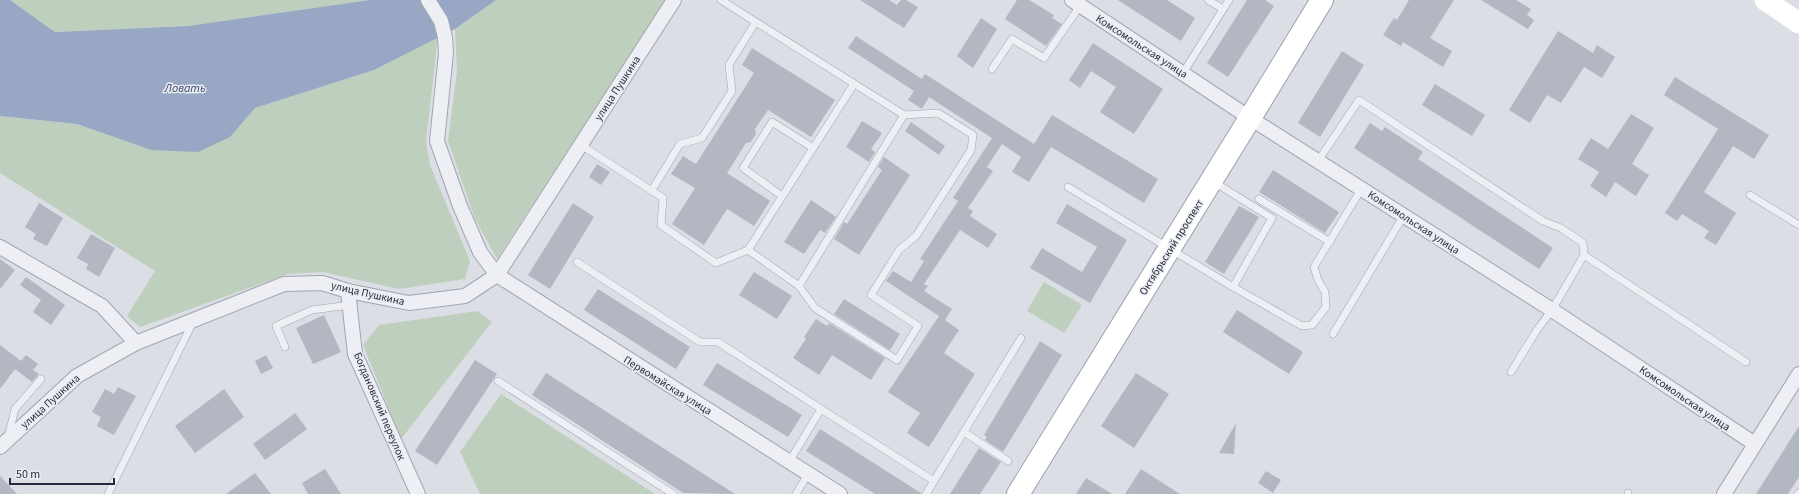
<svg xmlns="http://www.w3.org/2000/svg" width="1799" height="494" viewBox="0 0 1799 494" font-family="'Source Sans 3',sans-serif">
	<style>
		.green { fill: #bfcfbd }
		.water { fill: #97a7c4 }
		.building { fill: #b3b7c2 }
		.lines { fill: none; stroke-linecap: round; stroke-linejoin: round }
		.lane-casing { stroke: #a2a5af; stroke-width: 8 }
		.street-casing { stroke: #a2a5af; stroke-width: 16 }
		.primary-casing { stroke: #9ca1b0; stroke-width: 24 }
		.lane { stroke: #eeeff4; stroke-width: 7 }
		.street { stroke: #eeeff4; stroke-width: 14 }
		.secondary { stroke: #fff; stroke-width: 21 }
		.primary { stroke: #fff; stroke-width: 22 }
		.labels { text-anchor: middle; stroke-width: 3; stroke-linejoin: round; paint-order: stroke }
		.street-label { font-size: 11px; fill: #262b3b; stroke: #ebedf3 }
		.water-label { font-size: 12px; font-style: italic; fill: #33446c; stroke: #ebedf3 }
	</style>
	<rect width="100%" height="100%" fill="#dcdee5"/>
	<g class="green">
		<polygon points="10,0 370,0 188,26 55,32"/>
		<polygon points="496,0 666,0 497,259 475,219 448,141 457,71 455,29"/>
		<polygon points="438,37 426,141 430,165 470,261 465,279 399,289 323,272 288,274 140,327 127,316 155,271 0,173 0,116 77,124 151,150 230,137 255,108 374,70"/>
		<polygon points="1044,282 1082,305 1064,333 1027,311"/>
		<polygon points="478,311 492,322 401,439 363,345 379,325"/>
		<polygon points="501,394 655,494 480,494 460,452"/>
	</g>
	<polygon class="water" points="0,0 10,0 55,32 188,26 370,0 496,0 455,29 374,70 255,108 230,137 198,152 151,150 77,124 0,116"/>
	<g class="building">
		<polygon points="860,0 889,0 897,5 901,0 906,0 918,7 904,28"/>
		<polygon points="1017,0 1029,0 1054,15 1052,18 1062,24 1046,46 1005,19"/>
		<polygon points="1118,0 1167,0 1195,18 1181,41"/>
		<polygon points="1247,0 1265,0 1274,6 1228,77 1207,63"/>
		<polygon points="1409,0 1454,0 1430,38 1452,51 1443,67 1403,42 1401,46 1383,35 1394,18 1397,20"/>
		<polygon points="1481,0 1516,0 1531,9 1527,15 1534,20 1528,29"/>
		<polygon points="981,18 997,29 973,68 957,56"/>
		<polygon points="1558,31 1593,53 1597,45 1615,57 1602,78 1584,67 1561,103 1547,95 1530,123 1509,110"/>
		<polygon points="856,36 922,79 925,74 1034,144 1052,115 1158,179 1144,203 1051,147 1029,182 1012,172 1021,157 1002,144 987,167 993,171 968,208 973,211 970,216 997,234 988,248 960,230 924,284 928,286 924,291 952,309 945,320 959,330 944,353 975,374 929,447 907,433 920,413 888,392 939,316 886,281 893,271 911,282 924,261 920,259 958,201 953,198 992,138 929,97 922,109 908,100 914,91 848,48"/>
		<polygon points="1093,43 1163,89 1134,134 1100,112 1116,87 1091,71 1080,88 1069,80"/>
		<polygon points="752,48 835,100 811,137 768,110 755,129 756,134 751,142 746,143 727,173 770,201 754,226 727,209 704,245 672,224 695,188 671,174 683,156 696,164 754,73 742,65"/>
		<polygon points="1342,51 1364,65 1320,137 1298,123"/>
		<polygon points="1675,77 1769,135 1754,159 1733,146 1704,192 1736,213 1716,245 1704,238 1709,231 1682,214 1677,221 1665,213 1718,129 1664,95"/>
		<polygon points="1435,84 1485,115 1472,136 1422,105"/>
		<polygon points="1631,114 1654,128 1632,164 1649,175 1636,196 1615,182 1606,197 1590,186 1599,172 1578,159 1591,138 1608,149"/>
		<polygon points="862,121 882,133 871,149 875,152 869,162 846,147"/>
		<polygon points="911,122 945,146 939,155 905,131"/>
		<polygon points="1370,123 1382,131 1385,127 1423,152 1418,159 1553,248 1539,269 1354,148"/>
		<polygon points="884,157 910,175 859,255 834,239 844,222 847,224 882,170 878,167"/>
		<polygon points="597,164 610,172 601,185 589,177"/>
		<polygon points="1273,170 1339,212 1325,233 1259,192"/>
		<polygon points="811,200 836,217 825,233 820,230 804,254 784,242"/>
		<polygon points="39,203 63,218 47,246 33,239 36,234 25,227"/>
		<polygon points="573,203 594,217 550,289 528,275"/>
		<polygon points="1067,204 1127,240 1090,303 1030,268 1042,248 1082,272 1097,247 1056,223"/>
		<polygon points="1239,206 1259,217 1224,274 1205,262"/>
		<polygon points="91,234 115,248 99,277 86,269 88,264 77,258"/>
		<polygon points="0,259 15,270 0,289"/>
		<polygon points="754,272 792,296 777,319 739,295"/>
		<polygon points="26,277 65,305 51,325 33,312 41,300 20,285"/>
		<polygon points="598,289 690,347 676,369 584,310"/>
		<polygon points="844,299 900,334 890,350 834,314"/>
		<polygon points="1237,310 1303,352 1289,374 1223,332"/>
		<polygon points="324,315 341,352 313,364 296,328"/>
		<polygon points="816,319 827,326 829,323 885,358 871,380 832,355 819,375 793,358 806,339 804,337"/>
		<polygon points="1040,341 1062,355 1003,452 985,440 987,437 984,435"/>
		<polygon points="0,345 21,361 26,355 38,364 33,370 39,374 32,382 15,369 0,389"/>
		<polygon points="266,355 273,368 261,374 255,361"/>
		<polygon points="475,360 497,374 437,465 415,451"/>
		<polygon points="717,363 802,415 788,437 703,385"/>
		<polygon points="546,373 735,494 683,493 532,395"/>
		<polygon points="1136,373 1169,394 1134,448 1101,426"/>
		<polygon points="118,387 136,396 114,435 97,426 101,417 92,412 105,389 114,394"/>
		<polygon points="224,389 244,417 195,453 175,426"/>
		<polygon points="295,413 307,429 265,460 253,444"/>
		<polygon points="1236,423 1234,454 1219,453"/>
		<polygon points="1799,426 1799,477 1788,494 1756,494"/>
		<polygon points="820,429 921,493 921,494 875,494 806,451"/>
		<polygon points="979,448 1001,462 980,494 950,494"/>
		<polygon points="325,469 341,494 308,494 302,483"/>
		<polygon points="1141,469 1180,494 1125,494"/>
		<polygon points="1266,471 1281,480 1273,493 1258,483"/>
		<polygon points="255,473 271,494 226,494"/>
		<polygon points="0,476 17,494 0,494"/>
		<polygon points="1086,478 1112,494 1076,494"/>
	</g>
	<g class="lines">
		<g class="lane-casing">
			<g id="lane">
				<polyline points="1208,0 1223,9"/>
				<polyline points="992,69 1012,39 1044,58 1080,6"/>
				<polyline points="1183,73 1229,0"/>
				<polyline points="581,145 663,198 661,225 716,263 748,250 799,286 904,115 721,0"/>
				<polyline points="1318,161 1359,100 1543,221 1561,228 1583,243 1584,255 1552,310 1537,330 1511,372"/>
				<polyline points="1214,182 1272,218 1233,287"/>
				<polyline points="1068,187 1233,287 1302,326 1312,325 1326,307 1325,292 1318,280 1314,267 1362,188"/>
				<polyline points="652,190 680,144 702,138 732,91 729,65 755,23"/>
				<polyline points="1750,195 1799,225"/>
				<polyline points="782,196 743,168 772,122 813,148"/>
				<polyline points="1259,199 1330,242"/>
				<polyline points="748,250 854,84"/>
				<polyline points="1584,255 1746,362"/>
				<polyline points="577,262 700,342 718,342 821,409"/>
				<polyline points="799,286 815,308 897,360 918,326 871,295 899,250 916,236 971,150 973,135 938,113 904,115"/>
				<polyline points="1333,334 1404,215"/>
				<polyline points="285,347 276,326 312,310 350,305"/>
				<polyline points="498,381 673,494"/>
				<polyline points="964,432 1008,461"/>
				<polyline points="8,437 15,409 41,379"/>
				<polyline points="789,462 821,409 934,481"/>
				<polyline points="108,494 193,322"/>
				<polyline points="796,494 808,474"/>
				<polyline points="926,494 1021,338"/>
				<polyline points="1628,494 1628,493"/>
				<polyline points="1798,494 1799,493"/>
			</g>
		</g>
		<g class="street-casing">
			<g id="street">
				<polyline points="428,0 441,21 445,37 446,53 437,141 460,206 480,252 497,275 840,494"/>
				<polyline points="1072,0 1250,118 1552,310 1755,444"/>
				<polyline points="0,247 102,306 136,343"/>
				<polyline points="348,291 355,354 418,494"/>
				<polyline points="0,447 77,376 136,343 284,284 322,283 348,291 409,303 465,296 497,275 674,0"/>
				<polyline points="1724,494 1799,374"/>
			</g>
		</g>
		<g class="primary-casing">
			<polyline id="primary" points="1018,494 1250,118 1322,0"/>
		</g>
		<use href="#lane" class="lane"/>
		<use href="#street" class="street"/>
		<polyline class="secondary" points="1765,0 1799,23"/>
		<use href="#primary" class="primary"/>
	</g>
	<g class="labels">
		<g class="street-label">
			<text transform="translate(1142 46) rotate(33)" y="4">Комсомольская улица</text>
			<text transform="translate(617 88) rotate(-57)" y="4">улица Пушкина</text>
			<text transform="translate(1414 222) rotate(33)" y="4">Комсомольская улица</text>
			<text transform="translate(1171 247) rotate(-58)" y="4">Октябрьский проспект</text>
			<text transform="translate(368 293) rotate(13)" y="4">улица Пушкина</text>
			<text transform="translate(668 385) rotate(32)" y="4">Первомайская улица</text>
			<text transform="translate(1685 398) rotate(34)" y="4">Комсомольская улица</text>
			<text transform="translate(50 401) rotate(-42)" y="4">улица Пушкина</text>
			<text transform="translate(380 406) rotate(67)" y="4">Богдановский переулок</text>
		</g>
		<g class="water-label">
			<text x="185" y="92">Ловать</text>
		</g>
	</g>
	<path d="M10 478v6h104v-6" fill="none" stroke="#262b3b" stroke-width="2"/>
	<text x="16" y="478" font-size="12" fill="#262b3b" stroke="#ebedf3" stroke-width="3" paint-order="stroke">50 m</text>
</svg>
